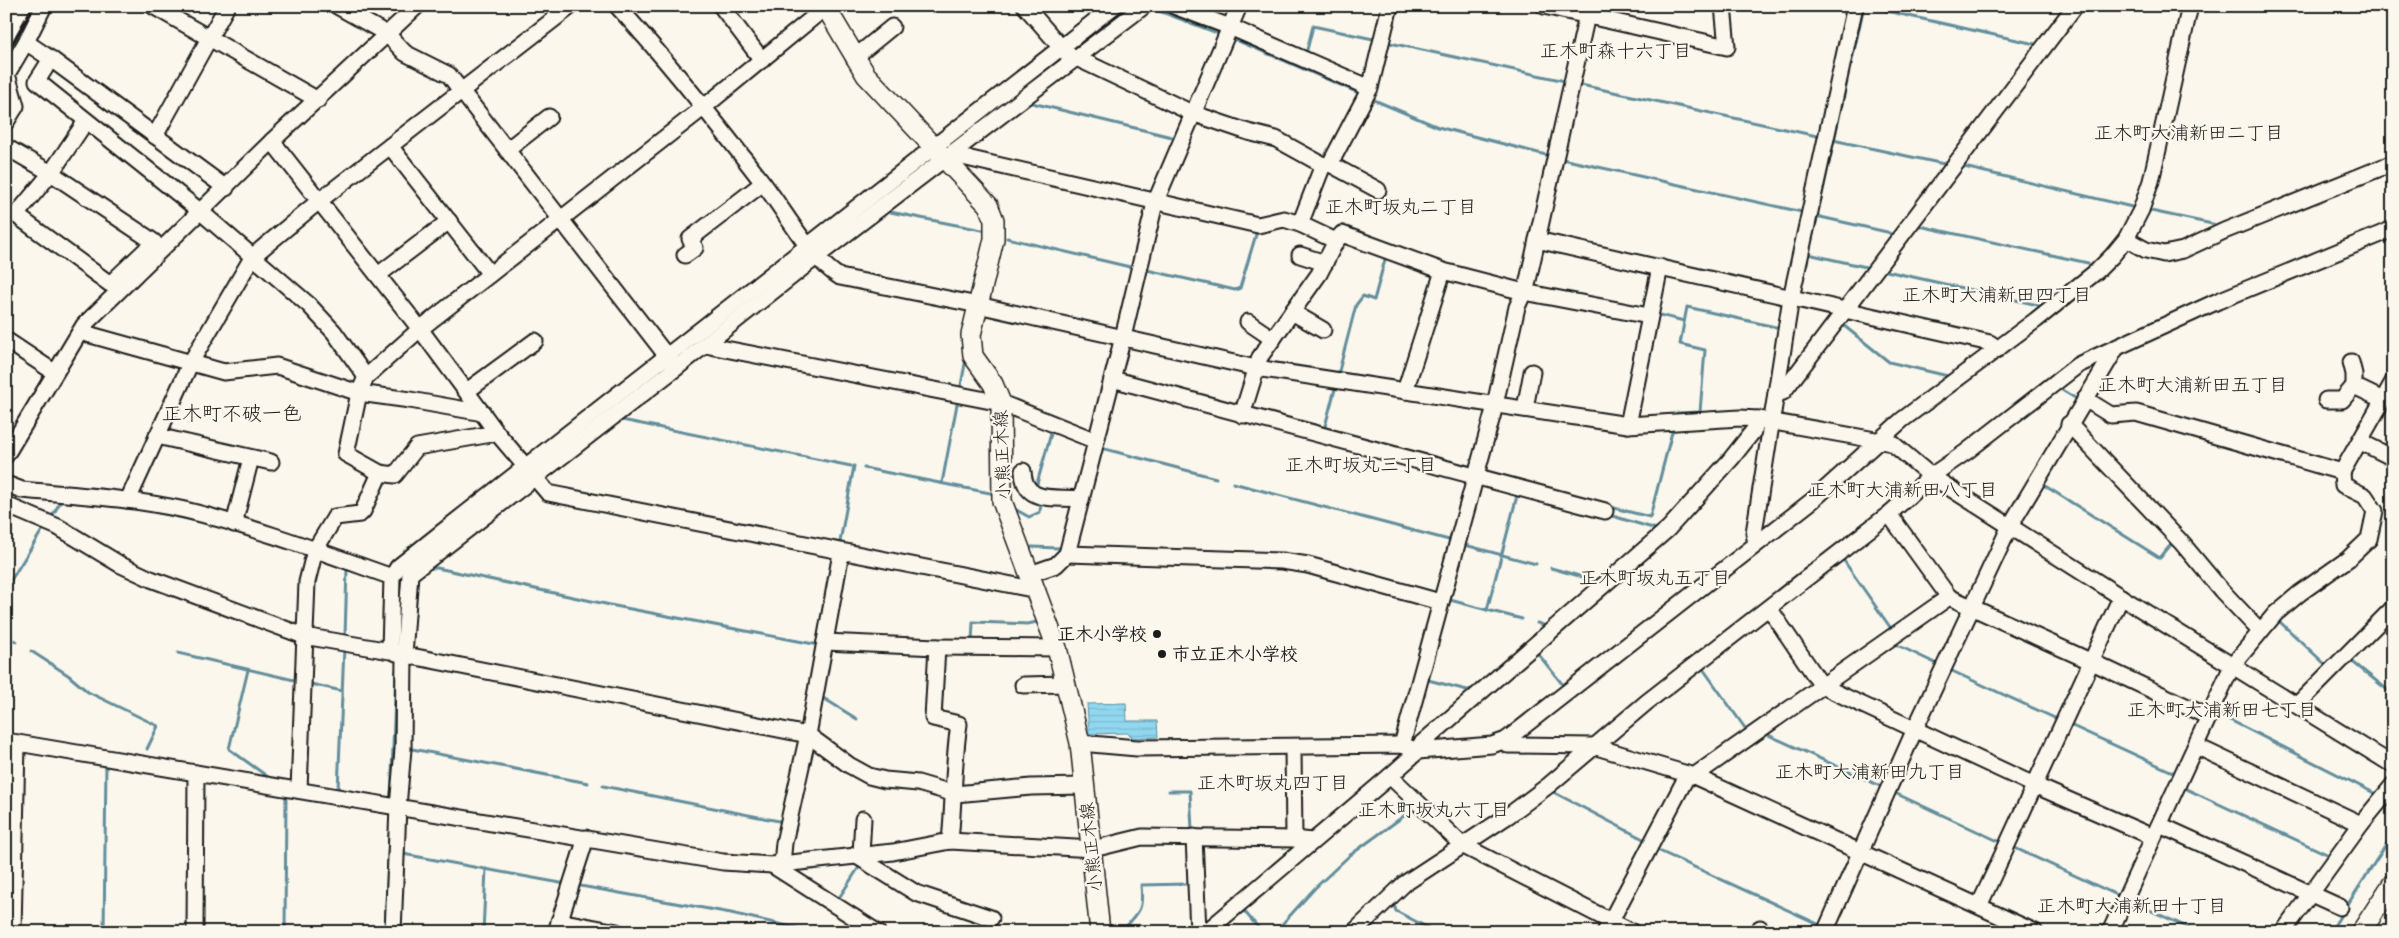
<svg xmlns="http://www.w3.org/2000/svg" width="2399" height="938" viewBox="0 0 2399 938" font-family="Pangolin,'Klee One',sans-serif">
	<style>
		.water { fill: url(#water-rules); stroke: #628d9c }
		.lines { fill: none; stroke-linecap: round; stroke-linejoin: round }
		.stream { stroke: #628d9c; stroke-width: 3 }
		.minor-casing { stroke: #1c1c1c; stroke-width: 19 }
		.major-casing { stroke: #1c1c1c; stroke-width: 22 }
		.minor { stroke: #fbf7ec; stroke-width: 15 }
		.major { stroke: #fbf7ec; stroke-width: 19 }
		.rail { stroke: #1c1c1c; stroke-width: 3 }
		.poi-dot { fill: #1c1c1c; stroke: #fbf7ec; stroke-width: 2 }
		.labels { text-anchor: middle; stroke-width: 4.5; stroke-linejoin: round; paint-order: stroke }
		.street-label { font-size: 18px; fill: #1c1c1c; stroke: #fbf7ec }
		.poi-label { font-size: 18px; font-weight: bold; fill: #1c1c1c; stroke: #fbf7ec; text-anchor: end }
		.neighbourhood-label { font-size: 19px; fill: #1c1c1c; stroke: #fbf7ec }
		.quarter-label { font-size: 20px; fill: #1c1c1c; stroke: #fbf7ec }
	</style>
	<defs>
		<pattern id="water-rules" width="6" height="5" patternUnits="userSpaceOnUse" patternTransform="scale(1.25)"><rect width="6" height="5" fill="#90d8f1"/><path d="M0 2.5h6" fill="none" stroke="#7cb9ce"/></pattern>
	</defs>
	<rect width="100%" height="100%" fill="#fbf7ec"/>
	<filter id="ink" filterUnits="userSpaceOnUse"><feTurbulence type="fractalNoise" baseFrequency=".02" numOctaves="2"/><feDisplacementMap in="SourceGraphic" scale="10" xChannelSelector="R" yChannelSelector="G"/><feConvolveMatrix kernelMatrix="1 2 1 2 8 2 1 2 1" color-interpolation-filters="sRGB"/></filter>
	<g filter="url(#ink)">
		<polygon class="water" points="1126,703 1127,721 1157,721 1158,737 1134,738 1127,733 1089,734 1087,704"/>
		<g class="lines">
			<g class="stream">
				<polyline points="1864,6 2035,44"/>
				<polyline points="1154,9 1220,34"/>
				<polyline points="1234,39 1359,93"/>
				<polyline points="1390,43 1565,81"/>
				<polyline points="1075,48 1129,6"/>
				<polyline points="1306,54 1313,26 1373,39"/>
				<polyline points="1851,65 1864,6"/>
				<polyline points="1581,85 1817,136"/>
				<polyline points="1374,100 1438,127 1550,156"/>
				<polyline points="1028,102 1176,138"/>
				<polyline points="1833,140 1944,164"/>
				<polyline points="947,147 1060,59"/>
				<polyline points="1562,159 1802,212"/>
				<polyline points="1960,166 2132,207"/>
				<polyline points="919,169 932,159"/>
				<polyline points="1821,199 1847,82"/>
				<polyline points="885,211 987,231"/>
				<polyline points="2151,211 2217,225"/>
				<polyline points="1818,215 1808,254 1866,267"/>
				<polyline points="1816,216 1887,232 1895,236"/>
				<polyline points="1915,225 2088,263"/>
				<polyline points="1007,238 1130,267"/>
				<polyline points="1147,270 1235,290 1240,288 1257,231"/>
				<polyline points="1882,270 2038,305"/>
				<polyline points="1656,314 1684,321"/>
				<polyline points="1846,321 1843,325 1889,362 1948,376"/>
				<polyline points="1339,371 1356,305 1363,296 1374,300 1386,256"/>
				<polyline points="2057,387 2075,398"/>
				<polyline points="960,390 966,359"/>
				<polyline points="1677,413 1700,412 1705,350 1680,344 1687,307 1780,328"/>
				<polyline points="622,420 851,466"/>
				<polyline points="1324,430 1335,389"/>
				<polyline points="1091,431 1106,372"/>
				<polyline points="1101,448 1216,478"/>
				<polyline points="864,468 995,494"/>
				<polyline points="942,483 958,399"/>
				<polyline points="1233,483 1449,540"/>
				<polyline points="2041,486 2042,484 2160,558 2173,542"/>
				<polyline points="1036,487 1052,430"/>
				<polyline points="1610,507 1650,517 1672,432"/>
				<polyline points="1013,508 1029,517 1040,512 1041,501"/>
				<polyline points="150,511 207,523"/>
				<polyline points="1609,515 1656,529"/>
				<polyline points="50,520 62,499"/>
				<polyline points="840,542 854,466"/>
				<polyline points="1465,545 1536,564"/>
				<polyline points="1032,547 1059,548"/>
				<polyline points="1842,558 1890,627"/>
				<polyline points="425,568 437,568 615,606 819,645"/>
				<polyline points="1551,568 1597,581"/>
				<polyline points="1300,571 1332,580"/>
				<polyline points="6,588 43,529"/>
				<polyline points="1450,600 1487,610 1518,492"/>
				<polyline points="1487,610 1522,619"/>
				<polyline points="2280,622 2328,667"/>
				<polyline points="1537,623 1546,626"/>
				<polyline points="399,624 404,571"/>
				<polyline points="6,636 17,642"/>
				<polyline points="345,637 347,568"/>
				<polyline points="972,642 973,622 1028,624 1041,621"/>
				<polyline points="1893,643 1935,663"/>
				<polyline points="1535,650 1563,685"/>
				<polyline points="31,651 68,675 88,692 158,726 147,749"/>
				<polyline points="178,653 294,680"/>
				<polyline points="2349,659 2390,692 2393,691"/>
				<polyline points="1701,666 1745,728"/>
				<polyline points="248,670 229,749 271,779"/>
				<polyline points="1952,671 2059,720"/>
				<polyline points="1428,680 1467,690 1473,689"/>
				<polyline points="311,684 342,691"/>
				<polyline points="820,696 857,719"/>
				<polyline points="2216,713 2378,795"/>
				<polyline points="2068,724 2177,774"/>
				<polyline points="1764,733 1880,786"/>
				<polyline points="407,748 588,783"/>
				<polyline points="603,786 784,822"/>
				<polyline points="2182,787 2331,856"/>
				<polyline points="1552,789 1555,793 1647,841"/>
				<polyline points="338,790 344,648"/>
				<polyline points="1169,791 1190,791 1192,830"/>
				<polyline points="1897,794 1998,841"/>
				<polyline points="391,798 396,670"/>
				<polyline points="2015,848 2117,895"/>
				<polyline points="1655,849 1818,924"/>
				<polyline points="403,854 566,884"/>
				<polyline points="575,885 731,913 814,932"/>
				<polyline points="837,901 861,864"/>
				<polyline points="1393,902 1396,911 1436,932"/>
				<polyline points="2134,903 2198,932"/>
				<polyline points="1244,911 1262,932"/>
				<polyline points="1835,931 1836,932"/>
				<polyline points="104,932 106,764"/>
				<polyline points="285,932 286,794"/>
				<polyline points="385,932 389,835"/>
				<polyline points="483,932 486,869"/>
				<path d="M1123,932c13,-22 21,-15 18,-47l46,-1"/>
				<polyline points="1275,932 1315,888 1349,856 1412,810"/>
				<polyline points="2330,932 2393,834"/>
			</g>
			<g class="minor-casing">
				<g id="minor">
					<polyline points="153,6 318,100"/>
					<polyline points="337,6 387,34 405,53 449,75 676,368 410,574 404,655 403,749 398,807 393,932"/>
					<path d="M617,6c52,56 100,117 146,177 22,28 48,77 77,94l138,28 278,63 372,57 112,-7 18,1 134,24 39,33 190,121 272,168"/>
					<polyline points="721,6 762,60"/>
					<polyline points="1025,6 1066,53 1192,113 1248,132 1276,139 1323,165 1330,164 1378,190"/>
					<polyline points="1174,6 1230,27 1370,88"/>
					<polyline points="1544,6 1727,47 1723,6"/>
					<polyline points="6,38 24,6"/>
					<polyline points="26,42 44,6"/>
					<polyline points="854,58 892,27"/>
					<polyline points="51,59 226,188"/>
					<polyline points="6,122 16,106 7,74 26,42 51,59 37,81 201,212 309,305 334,332 366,377"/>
					<polyline points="155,136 227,6"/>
					<polyline points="272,141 420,329 497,433 548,493 1037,590"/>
					<polyline points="390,146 490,274"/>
					<polyline points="6,147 51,173 154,242 110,284 16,215 51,173 86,121"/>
					<polyline points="507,150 549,117"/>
					<polyline points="946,159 958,156 1258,225 1284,219 1300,224 1336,241 1342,234 1443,271 1524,292 1649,316"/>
					<polyline points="1330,164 1370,88 1390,6"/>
					<polyline points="1300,224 1323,165"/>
					<polyline points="2126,239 2146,250 2164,254 2183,250 2224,231 2393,163"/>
					<polyline points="1537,240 1990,343 1998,349"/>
					<polyline points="685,255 695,248 690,239 763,183"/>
					<polyline points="1300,255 1325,263"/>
					<polyline points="378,275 449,221"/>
					<polyline points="1292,312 1323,330"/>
					<polyline points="1248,322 1273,339"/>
					<polyline points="80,332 224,372 277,366 359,393 410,400 483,413"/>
					<polyline points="6,340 54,372"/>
					<polyline points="705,345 1001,403 1096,441"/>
					<polyline points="2351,362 2354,374 2354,386 2383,400"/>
					<polyline points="676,368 816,257 1144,6"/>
					<polyline points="1112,379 1605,511"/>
					<polyline points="467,391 535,341"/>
					<polyline points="1405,391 1443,271"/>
					<polyline points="1776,394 1783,392 2075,6"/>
					<polyline points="2085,399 2111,415 2136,413 2342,472"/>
					<polyline points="2326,400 2342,400 2354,386"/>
					<polyline points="1525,408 1532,372"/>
					<polyline points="1242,415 1260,357 1319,274 1336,241"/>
					<polyline points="2069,424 2181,542 2222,591 2260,631"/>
					<polyline points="1628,425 1660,267"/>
					<polyline points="497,433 417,447 395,475 380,473 346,454 359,393 366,377 420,329 703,108 827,6"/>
					<polyline points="157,436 271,462"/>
					<polyline points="2361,442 2393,458"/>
					<polyline points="6,455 84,325 272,141 417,6"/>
					<path d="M1023,471c1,34 32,25 58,28"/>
					<path d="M6,484l16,6c54,5 109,8 163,20 70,17 139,43 207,67l-2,74 -86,-15 -153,-57 -30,-14 -63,-38 -52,-22"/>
					<polyline points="128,500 191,362 253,256 319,201 571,6"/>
					<polyline points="1889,514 1949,597"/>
					<polyline points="234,524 251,458"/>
					<polyline points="1756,544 1754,533 1791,298 1855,6"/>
					<polyline points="1067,554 1282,561 1308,565 1440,602"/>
					<polyline points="1030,574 1056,565 1067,554 1123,337 1155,203 1239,6"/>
					<polyline points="392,577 398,567 442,532 1114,6"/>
					<polyline points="1769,608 1822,686 2034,785 2153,837"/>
					<path d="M825,642l112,5 -4,71 26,6c-6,39 -5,78 -9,117"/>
					<polyline points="937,647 1057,648"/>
					<polyline points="396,653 808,735 849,765 869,776 885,780 918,783 955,794 1031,787 1084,786"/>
					<polyline points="1023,685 1066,684"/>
					<polyline points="2297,705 2393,608"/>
					<polyline points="1506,740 1508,745 1593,746 1694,776 2035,932"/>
					<polyline points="6,741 723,862 772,865 893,852 950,841 1093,849 1142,837 1294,839 1312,841"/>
					<polyline points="1080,743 1137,748 1402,745 1418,751 1492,745 1506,740 1813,500 1902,420 2036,320 2097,271 2112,256 2126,239 2141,210 2151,181 2190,6"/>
					<polyline points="1402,745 1493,413 1517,307 1527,285 1589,6"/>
					<polyline points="2196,746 2361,824"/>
					<polyline points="1293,747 1294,839"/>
					<polyline points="1390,776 1462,845 1632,932"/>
					<polyline points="1694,776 1949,597 2090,661 2209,717"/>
					<polyline points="299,790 307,582 315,550 335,517 360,514 363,511 380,473"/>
					<polyline points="2160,825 2340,907"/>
					<polyline points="1194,837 1198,932"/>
					<polyline points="861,854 863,819"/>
					<polyline points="855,855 916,893 991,918"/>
					<polyline points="782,864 784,843 808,735 841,553"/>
					<polyline points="772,865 877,932"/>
					<polyline points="1979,906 2121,597"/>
					<polyline points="559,921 617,932"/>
					<polyline points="13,932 17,743"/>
					<polyline points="195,932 196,773"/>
					<polyline points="556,932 586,838"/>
					<polyline points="1206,932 1390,776 1418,751 1421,744 1668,529 1731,459 1754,430 1758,419"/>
					<polyline points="1354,932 1404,884 1509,815 1549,785 1647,702 1889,514 1931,476 1966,452 2078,365 2218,301 2393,229"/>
					<polyline points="1605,932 1688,774"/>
					<polyline points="1758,932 1760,928"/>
					<polyline points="1825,932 1915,729 2010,526 2115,350"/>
					<polyline points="2110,932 2232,666 2275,614 2300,593 2348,559 2369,539 2375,511 2365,496 2343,485 2342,472 2393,382"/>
					<polyline points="2283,932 2361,824 2393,785"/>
				</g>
			</g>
			<g class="major-casing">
				<g id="major">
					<polyline points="825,6 866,75 988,205 994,220 994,239 971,335 973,356 993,384 1001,403 1002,501 1057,648 1080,743 1100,932"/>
					<polyline points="2361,932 2393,883"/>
				</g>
			</g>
			<use href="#minor" class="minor"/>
			<use href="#major" class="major"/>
			<polyline class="rail" points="6,55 33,6"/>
		</g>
	</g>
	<g class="poi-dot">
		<circle cx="1157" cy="634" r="5"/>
		<circle cx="1162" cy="654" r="5"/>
	</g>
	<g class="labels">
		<g class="street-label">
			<text transform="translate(1002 455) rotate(-92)" y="6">小熊正木線</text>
			<text transform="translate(1091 847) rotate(-96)" y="6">小熊正木線</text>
		</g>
		<g class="poi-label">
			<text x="1147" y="640">正木小学校</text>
			<text x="1172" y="660" text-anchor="start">市立正木小学校</text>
		</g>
		<g class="neighbourhood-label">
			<text x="1616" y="57">正木町森十六丁目</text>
			<text x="2189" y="139">正木町大浦新田二丁目</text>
			<text x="1401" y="213">正木町坂丸二丁目</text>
			<text x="1997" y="301">正木町大浦新田四丁目</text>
			<text x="2193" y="391">正木町大浦新田五丁目</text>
			<text x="1361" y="471">正木町坂丸三丁目</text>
			<text x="1903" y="496">正木町大浦新田八丁目</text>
			<text x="1655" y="584">正木町坂丸五丁目</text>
			<text x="2222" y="716">正木町大浦新田七丁目</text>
			<text x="1870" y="778">正木町大浦新田九丁目</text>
			<text x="1273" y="789">正木町坂丸四丁目</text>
			<text x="1434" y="816">正木町坂丸六丁目</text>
			<text x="2132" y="912">正木町大浦新田十丁目</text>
		</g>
		<g class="quarter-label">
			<text x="232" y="420">正木町不破一色</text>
		</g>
	</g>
	<rect width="2399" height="938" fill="none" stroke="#fbf7ec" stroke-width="25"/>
	<rect x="12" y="12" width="2374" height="913" fill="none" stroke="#1c1c1c" stroke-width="2" filter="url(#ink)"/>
</svg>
